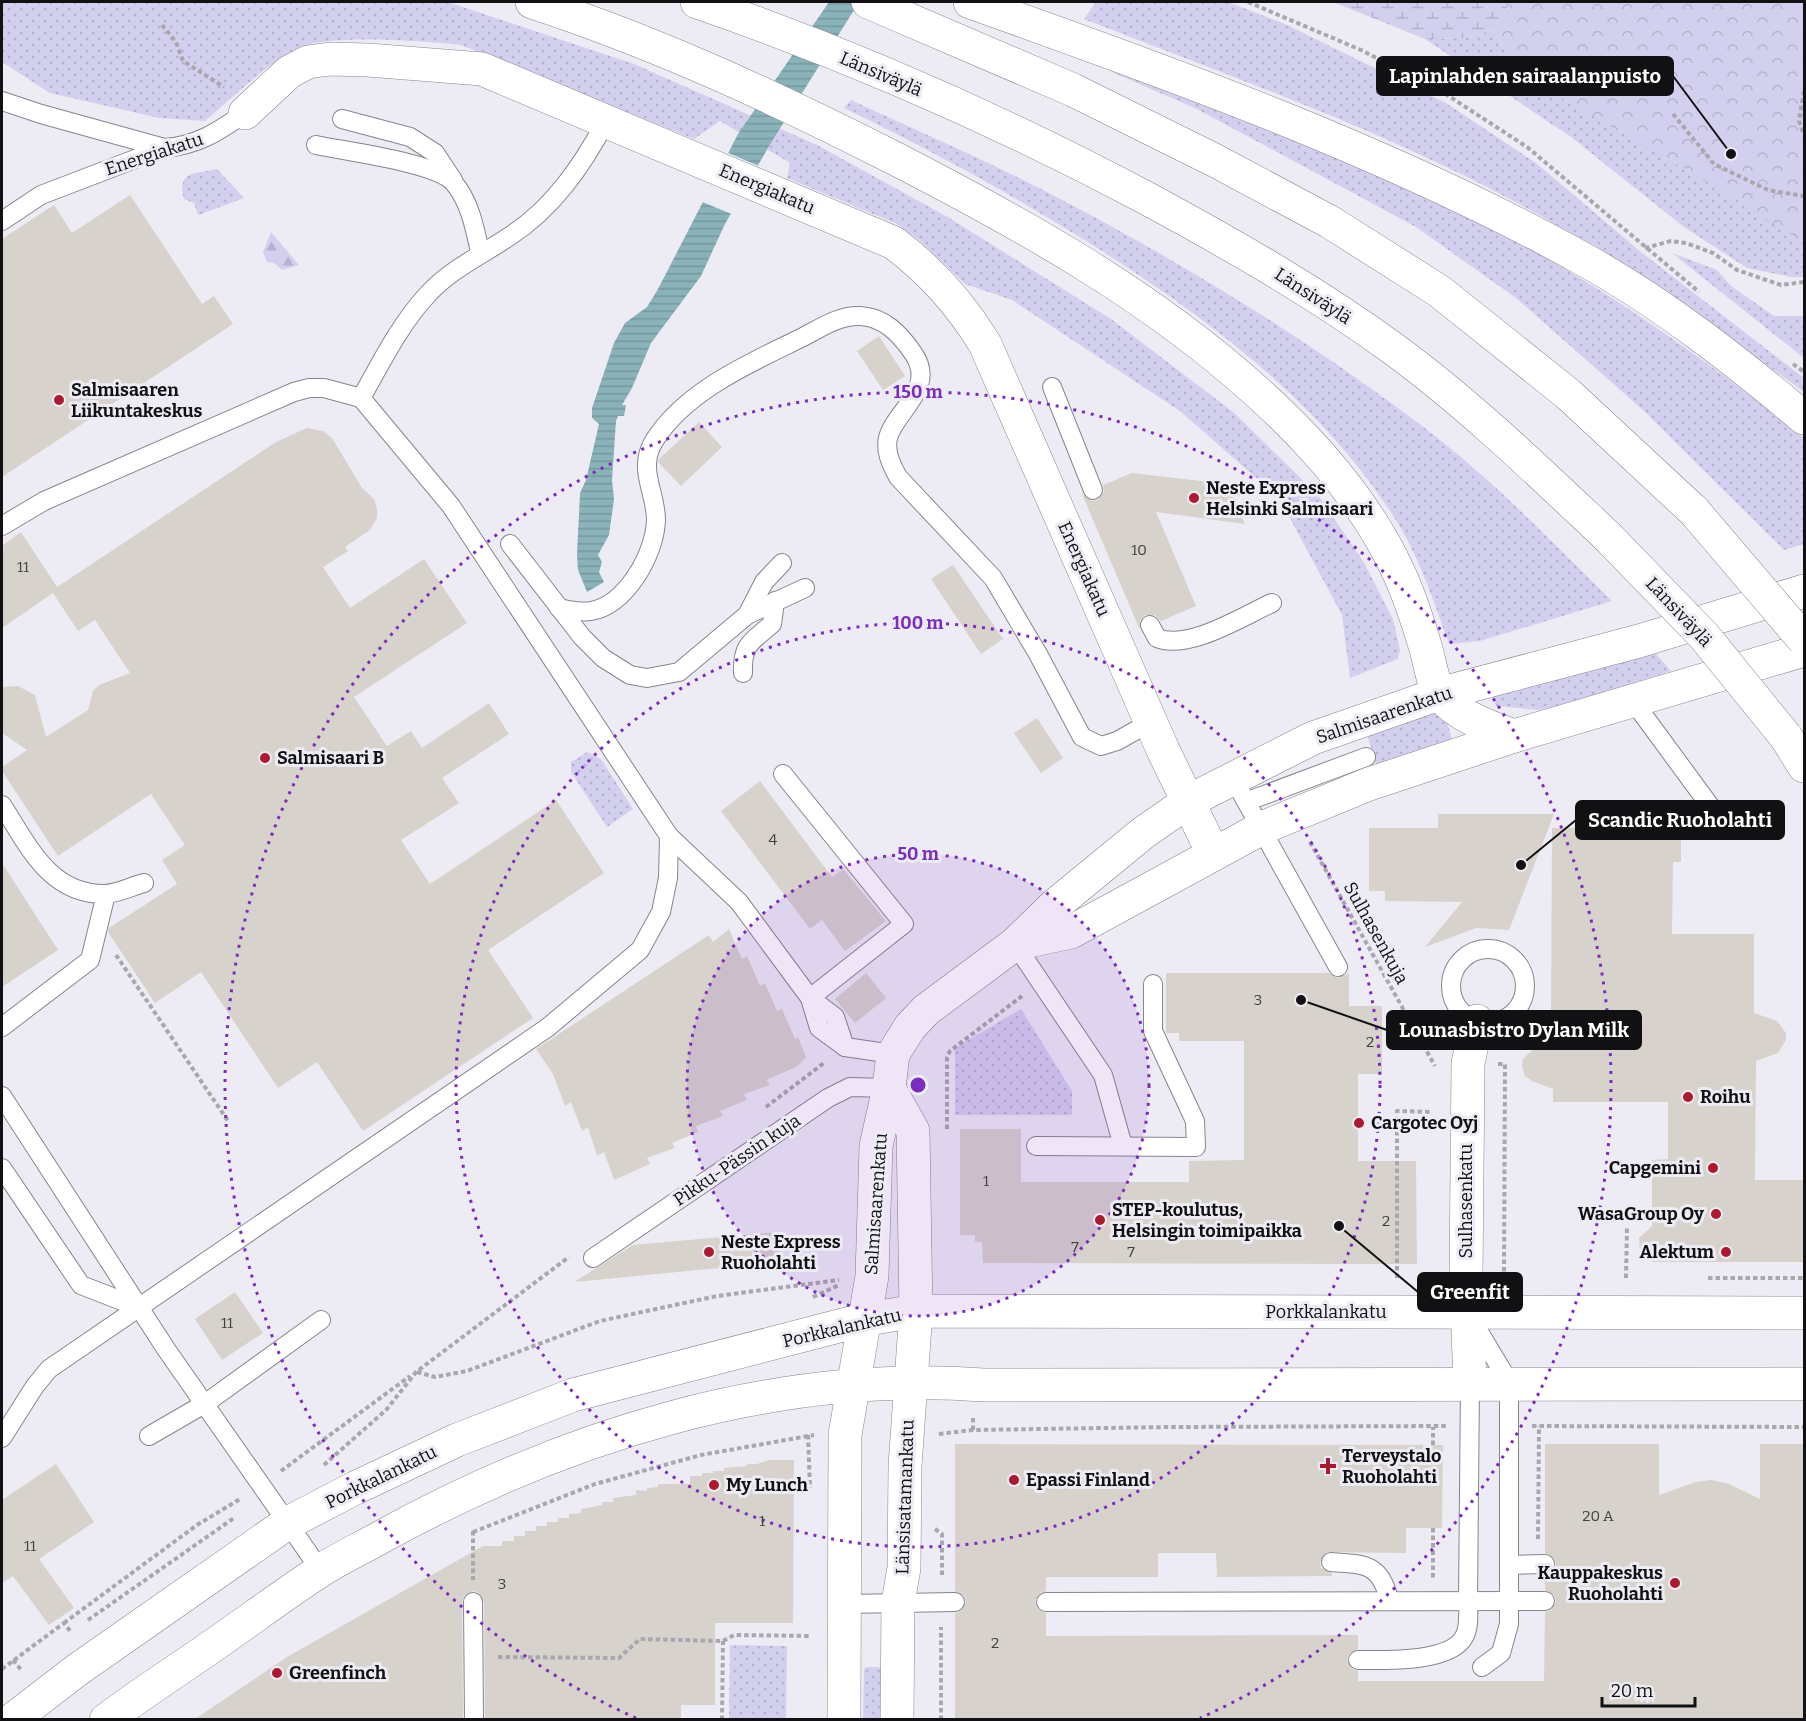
<svg xmlns="http://www.w3.org/2000/svg" width="1806" height="1721" viewBox="0 0 1806 1721" font-family="Bitter,serif">
	<style>
		.grass { fill: url(#grass-dots) }
		.forest { fill: url(#forest-firs) }
		.wetland { fill: url(#wetland-marsh) }
		.park { fill: url(#park-crowns) }
		.water { fill: url(#water-rules) }
		.pier { fill: #edecf4 }
		.building { fill: #d7d2cb }
		.lines { fill: none; stroke-linecap: round; stroke-linejoin: round }
		.lane-casing { stroke: #86858d; stroke-width: 20 }
		.street-casing { stroke: #86858d; stroke-width: 34 }
		.secondary-casing { stroke: #86858d; stroke-width: 34 }
		.highway-casing { stroke: #86858d; stroke-width: 34 }
		.path { stroke: #a8a7ae; stroke-width: 4; stroke-dasharray: 4.5 3; stroke-linecap: butt }
		.lane { stroke: #fff; stroke-width: 18 }
		.street { stroke: #fff; stroke-width: 33 }
		.secondary { stroke: #fff; stroke-width: 33 }
		.highway { stroke: #fff; stroke-width: 33 }
		.highway-bridge-casing { stroke: #86858d; stroke-width: 34; stroke-linecap: butt }
		.highway-bridge { stroke: #fff; stroke-width: 33 }
		.ring { fill: none; stroke: #7b2cbf; stroke-width: 3; stroke-dasharray: 3 6 }
		.poi-dot { fill: #ad192e; stroke: #edecf4; stroke-width: 2 }
		.labels { text-anchor: middle; stroke-width: 6; stroke-linejoin: round; paint-order: stroke }
		.number-label { font-size: 15px; fill: #424142 }
		.street-label { font-size: 18px; fill: #111114; stroke: #edecf4 }
		.poi-label { font-size: 18px; font-weight: bold; fill: #111114; stroke: #edecf4; text-anchor: start }
		.centre { fill: #7b2cbf; stroke: #edecf4; stroke-width: 3 }
		.ring-label { font-size: 18px; text-anchor: middle; font-weight: bold; fill: #7b2cbf; stroke: #edecf4; stroke-width: 6; stroke-linejoin: round; paint-order: stroke }
		.leader { fill: none; stroke: #111114; stroke-width: 2 }
		.callout-dot { fill: #111114; stroke: #edecf4; stroke-width: 2 }
		.callout { fill: #111114; stroke: #111114; stroke-width: 2 }
		.callout-label { font-size: 20px; text-anchor: middle; font-weight: bold; fill: #fff }
	</style>
	<defs>
		<pattern id="grass-dots" width="8" height="8" patternUnits="userSpaceOnUse" patternTransform="scale(1.5)"><rect width="8" height="8" fill="#d3d0ef"/><path d="M2 2h.1M6 6h.1" fill="none" stroke="#b4b2cc" stroke-width="1.8" stroke-linecap="round"/></pattern>
		<pattern id="forest-firs" width="22" height="20" patternUnits="userSpaceOnUse" patternTransform="scale(1.5)"><rect width="22" height="20" fill="#d3d0ef"/><path d="M5 1l3.5 6h-7zM16 11l3.5 6h-7z" fill="#b4b2cc"/></pattern>
		<pattern id="wetland-marsh" width="20" height="14" patternUnits="userSpaceOnUse" patternTransform="scale(1.5)"><rect width="20" height="14" fill="#d3d0ef"/><path d="M1 5h8M5 5V1M11 12h8M15 12V8" fill="none" stroke="#b4b2cc"/></pattern>
		<pattern id="park-crowns" width="20" height="18" patternUnits="userSpaceOnUse" patternTransform="scale(1.5)"><rect width="20" height="18" fill="#d3d0ef"/><path d="M2 6a3 3 0 1 1 6 0M12 15a3 3 0 1 1 6 0" fill="none" stroke="#b4b2cc"/></pattern>
		<pattern id="water-rules" width="6" height="5" patternUnits="userSpaceOnUse" patternTransform="scale(1.5)"><rect width="6" height="5" fill="#8ab2b9"/><path d="M0 2.5h6" fill="none" stroke="#76989e"/></pattern>
	</defs>
	<rect width="100%" height="100%" fill="#edecf4"/>
	<g class="grass">
		<path d="M2,2h446l186,62 183,81 129,71 165,103 122,93 85,83 45,66 30,58 7,31 -2,9 -48,19 -8,-63 -63,-117 -99,-87 -168,-111 -47,-16 -46,-44 -22,-16 -110,-46 3,-15 -70,-42 -26,18 -233,-94c-35,-4 -130,-11 -161,2 -28,12 -70,53 -95,74l-46,-3 -109,-25 -48,-31z"/>
		<path d="M1096,2h132l57,22 161,79 90,60 105,89 163,126v14c-81,-59 -164,-119 -251,-169 -147,-85 -311,-142 -469,-204z"/>
		<polygon points="1494,30 1516,72 1804,63 1804,277 1791,277 1747,268 1684,227 1571,137 1425,39 1465,38"/>
		<path d="M1111,67c149,54 304,115 441,194 89,52 172,113 252,177v106l-20,6 -140,-139 -128,-113 -100,-71 -219,-118 -85,-37z"/>
		<path d="M851,100c64,30 130,58 192,90 134,69 263,148 383,239 67,51 126,113 186,172l-132,40 -31,3c-17,-48 -32,-94 -61,-136 -75,-112 -185,-193 -297,-264 -80,-50 -162,-95 -247,-136z"/>
		<path d="M217,169l27,29 -46,17 -4,-12 -10,-4c-8,-30 14,-25 33,-30z"/>
		<polygon points="1672,253 1717,270 1731,286 1774,316 1804,316 1804,358"/>
		<polygon points="1651,648 1671,671 1560,706 1538,710 1496,706 1492,695"/>
		<polygon points="1440,711 1444,713 1452,739 1377,768 1367,734"/>
		<polygon points="587,752 601,759 633,809 607,827 571,772 571,762"/>
		<polygon points="1021,1009 1072,1091 1072,1115 955,1115 955,1048"/>
		<polygon points="730,1645 787,1646 786,1719 729,1719"/>
		<polygon points="866,1667 880,1667 881,1670 881,1719 863,1720 864,1669"/>
	</g>
	<polygon class="forest" points="271,232 299,265 282,270 274,263 267,262 263,252"/>
	<polygon class="wetland" points="1333,2 1512,2 1503,12 1494,30 1465,38 1425,39"/>
	<polygon class="park" points="1512,2 1804,2 1804,243 1724,192 1516,72 1494,30 1503,12"/>
	<polygon class="water" points="829,2 859,2 769,146 725,224 701,276 651,343 632,388 622,405 626,405 624,416 618,416 616,421 612,480 614,499 609,535 598,555 602,562 599,572 604,582 587,592 578,570 577,555 580,493 586,480 599,424 592,418 592,408 614,343 625,323 647,307 658,289 738,134"/>
	<polygon class="pier" points="726,152 761,167 734,215 700,201"/>
	<g class="building">
		<polygon points="130,195 202,304 214,296 233,324 2,477 2,239 54,205 72,233"/>
		<polygon points="879,336 905,376 883,390 857,351"/>
		<polygon points="699,422 722,447 681,486 658,462 659,459"/>
		<polygon points="307,428 323,431 332,438 362,488 374,499 377,508 377,518 370,530 345,547 348,551 323,567 350,608 424,559 467,623 354,697 387,746 411,731 422,748 489,703 509,734 442,778 459,803 401,840 430,884 556,800 604,873 488,950 533,1018 363,1131 317,1062 278,1088 201,972 155,1003 108,932 109,928 177,884 162,860 185,845 151,794 58,856 2,771 2,767 27,750 2,733 2,687 18,686 35,695 46,737 88,710 93,691 99,685 130,673 95,620 78,631 53,593 2,628 2,546 21,532 57,587 276,442"/>
		<polygon points="1132,473 1227,484 1245,524 1156,512 1196,606 1161,621 1155,615 1145,615 1140,620 1140,630 1082,494 1091,501 1098,500 1104,492 1103,485"/>
		<polygon points="953,565 1003,639 981,654 931,579"/>
		<polygon points="1037,718 1063,758 1041,773 1014,733"/>
		<polygon points="760,781 832,877 843,869 886,921 845,951 822,920 810,929 721,811"/>
		<polygon points="1438,814 1554,814 1509,930 1476,928 1425,947 1462,902 1385,901 1385,891 1369,891 1369,828 1438,828"/>
		<polygon points="1552,828 1656,828 1656,838 1681,838 1681,862 1673,862 1672,934 1754,934 1754,1013 1777,1021 1786,1033 1786,1040 1778,1053 1756,1061 1755,1180 1804,1180 1804,1262 1653,1262 1644,1259 1640,1253 1639,1238 1652,1226 1652,1160 1668,1159 1668,1102 1553,1102 1553,1089 1532,1081 1525,1076 1522,1067 1523,1059 1538,1045 1538,1018 1551,1018"/>
		<polygon points="2,863 58,950 2,987"/>
		<polygon points="729,929 742,959 747,956 760,986 765,983 777,1011 782,1009 795,1039 798,1037 806,1057 798,1066 766,1080 770,1085 744,1094 747,1100 720,1111 723,1116 696,1126 698,1132 672,1143 675,1148 647,1158 650,1164 614,1180 604,1152 597,1156 588,1127 582,1131 571,1102 565,1106 553,1074 536,1049 709,935 713,942"/>
		<polygon points="866,973 886,998 855,1023 835,999"/>
		<polygon points="1166,973 1328,973 1338,978 1349,973 1349,1006 1382,1006 1382,1074 1358,1074 1358,1161 1416,1161 1417,1264 983,1263 982,1242 975,1242 975,1235 960,1235 960,1129 1021,1129 1021,1182 1189,1182 1189,1161 1244,1160 1244,1041 1179,1041 1179,1033 1166,1033"/>
		<polygon points="778,1232 781,1262 574,1282 633,1245"/>
		<polygon points="235,1292 263,1333 222,1360 195,1319"/>
		<polygon points="955,1444 1443,1445 1442,1528 1406,1528 1406,1553 1327,1552 1320,1562 1321,1568 1332,1573 1332,1576 1217,1577 1216,1553 1158,1553 1158,1577 1046,1577 1046,1591 1040,1593 1035,1601 1037,1608 1046,1613 1046,1636 1358,1635 1358,1649 1349,1654 1347,1660 1352,1669 1358,1671 1358,1681 1544,1681 1545,1612 1551,1610 1556,1602 1554,1595 1545,1590 1545,1575 1551,1573 1556,1564 1554,1558 1545,1553 1545,1444 1659,1444 1659,1495 1696,1482 1712,1480 1729,1484 1760,1499 1760,1444 1804,1444 1804,1719 955,1719 955,1613 961,1611 966,1602 964,1596 955,1591"/>
		<polygon points="769,1460 794,1460 793,1623 715,1623 715,1705 681,1705 681,1719 485,1719 484,1602 479,1593 472,1591 464,1596 462,1602 463,1719 195,1719 287,1657 483,1546 502,1546 502,1541 514,1541 514,1536 525,1536 525,1531 536,1531 536,1526 547,1526 547,1522 558,1522 558,1518 569,1518 569,1514 581,1513 581,1509 602,1505 602,1502 614,1502 613,1498 636,1495 636,1490 647,1491 647,1488 658,1487 658,1484 690,1484 690,1476 702,1476 702,1473 713,1473 713,1471 724,1471 724,1468 747,1466 747,1464 757,1464"/>
		<polygon points="56,1464 94,1522 39,1559 74,1608 49,1625 13,1576 2,1583 2,1500"/>
	</g>
	<g class="lines">
		<g class="lane-casing">
			<g id="lane">
				<polyline points="2,101 41,114 164,148"/>
				<polyline points="342,119 410,137 435,153 453,180"/>
				<path d="M316,145c28,6 122,18 138,38 16,19 21,46 26,69"/>
				<path d="M2,221l39,-26 123,-47c33,-2 55,-17 81,-35"/>
				<polyline points="1052,387 1093,490"/>
				<path d="M361,398c20,-35 39,-74 67,-104 23,-25 54,-39 82,-58 43,-28 72,-70 96,-115"/>
				<polyline points="2,526 44,501 294,392 309,388 324,388 361,398 451,506 669,836 739,902 810,998 835,1017 845,1047 893,1054"/>
				<polyline points="510,544 582,637 603,658 630,675 647,678 679,672 747,615 805,588"/>
				<path d="M559,608c10,2 22,5 32,3 35,-6 64,-57 65,-91 0,-28 -19,-51 -2,-79 31,-50 96,-78 147,-103 18,-9 38,-23 59,-22 24,1 40,18 53,37 25,35 -19,59 -25,85 -3,14 3,26 10,39l95,101 45,76 44,83 19,9 16,-5 34,-19"/>
				<polyline points="747,615 764,582 782,563"/>
				<path d="M1150,625l7,13c31,13 86,-22 115,-35"/>
				<path d="M743,673c-1,-29 8,-31 29,-49l3,-23"/>
				<polyline points="1633,701 1716,814"/>
				<polyline points="783,774 904,924 810,998 819,1028 845,1047"/>
				<polyline points="1233,778 1338,967"/>
				<polyline points="1248,801 1366,757"/>
				<path d="M2,805c26,40 47,89 102,89 13,0 28,-8 40,-11"/>
				<polyline points="1015,944 1103,1075 1123,1146"/>
				<circle cx="1488" cy="986" r="37"/>
				<polyline points="2,1027 90,960 106,894"/>
				<polyline points="2,1096 166,1349 321,1571"/>
				<polyline points="1036,1146 1196,1147 1195,1121 1153,1031 1153,984"/>
				<polyline points="2,1168 81,1285 140,1308"/>
				<polyline points="593,1258 828,1098 850,1087 889,1088"/>
				<polyline points="1473,1322 1509,1382 1509,1624 1501,1653 1482,1667"/>
				<polyline points="149,1436 206,1403 321,1320"/>
				<polyline points="2,1438 35,1386 49,1369 547,1028 640,950 661,912 668,878 669,836"/>
				<path d="M1331,1562c34,2 50,2 58,38"/>
				<polyline points="1509,1565 1545,1564"/>
				<polyline points="473,1602 474,1720"/>
				<polyline points="1046,1602 1545,1601"/>
				<polyline points="846,1604 955,1602"/>
				<path d="M1358,1660c25,0 92,3 106,-23 6,-10 4,-25 4,-37l2,-217"/>
			</g>
		</g>
		<g class="street-casing">
			<g id="street">
				<path d="M245,113l44,-41 19,-10 22,-3 38,1 114,9 412,174c38,29 66,60 91,101l178,406 50,103"/>
				<polyline points="1470,1383 1466,1279 1468,1063 1477,1021"/>
			</g>
		</g>
		<g class="secondary-casing">
			<g id="secondary">
				<polyline points="1015,944 1071,932 1262,828 1369,784 1514,736 1804,650"/>
				<polyline points="889,1088 913,1131 916,1311 905,1466 904,1568 898,1603 897,1720"/>
				<polyline points="12,1720 77,1670 286,1524 355,1488 457,1440 573,1395 862,1320 916,1311 1804,1313"/>
				<path d="M106,1720c37,-28 77,-53 115,-80 33,-23 65,-47 99,-69 20,-13 42,-23 63,-35 182,-100 391,-166 600,-151l821,-1"/>
				<polyline points="844,1720 845,1435 872,1276 876,1146 889,1088 893,1054 910,1027 926,1010 1015,944 1054,906 1143,833 1189,801 1313,738 1439,694 1639,641 1804,591"/>
			</g>
		</g>
		<g class="highway-casing">
			<g id="highway">
				<path d="M532,2c126,41 246,97 364,157 126,65 254,136 360,232 56,50 110,111 142,180 12,25 20,51 28,78 4,14 7,37 16,48 20,21 45,29 72,39"/>
				<path d="M697,2c155,53 306,120 451,197 85,46 169,94 247,151 76,56 145,123 213,187"/>
				<polyline points="868,2 1073,90 1216,161 1330,222 1439,291 1568,394 1694,511"/>
				<path d="M970,2c206,73 422,151 613,257 79,44 152,101 221,159"/>
				<polyline points="1786,737 1804,766"/>
			</g>
		</g>
		<g class="path">
			<polyline points="1248,2 1361,50 1441,91 1527,147 1699,292"/>
			<polyline points="162,25 176,42 183,61 224,87"/>
			<polyline points="1804,91 1799,121 1804,135"/>
			<polyline points="1673,114 1714,164 1768,190 1804,196"/>
			<polyline points="1645,248 1671,241 1686,243 1713,253 1737,270 1781,285 1804,282"/>
			<polyline points="1793,364 1804,372"/>
			<polyline points="1310,842 1435,1066"/>
			<polyline points="116,955 228,1121"/>
			<polyline points="1498,1064 1505,1064 1504,1279"/>
			<polyline points="766,1107 824,1063"/>
			<polyline points="947,1129 947,1058 950,1051 1022,996"/>
			<polyline points="1397,1278 1397,1111 1432,1112"/>
			<polyline points="1626,1278 1627,1226"/>
			<polyline points="1708,1278 1804,1278"/>
			<polyline points="813,1297 839,1285"/>
			<polyline points="417,1372 435,1377 467,1371 600,1321 717,1296 839,1280"/>
			<polyline points="1532,1426 1804,1427"/>
			<polyline points="973,1430 973,1416"/>
			<polyline points="939,1434 973,1430 1169,1427 1447,1426"/>
			<polyline points="808,1435 810,1488"/>
			<polyline points="1433,1445 1433,1427"/>
			<polyline points="324,1465 387,1409 416,1372 569,1257"/>
			<polyline points="281,1471 410,1376"/>
			<polyline points="1433,1528 1433,1578"/>
			<polyline points="935,1529 942,1534 942,1578"/>
			<polyline points="473,1531 473,1580"/>
			<polyline points="473,1532 595,1484 701,1455 814,1435"/>
			<polyline points="1538,1539 1539,1426"/>
			<polyline points="88,1620 234,1518"/>
			<polyline points="64,1623 197,1525 240,1499"/>
			<polyline points="498,1657 619,1658 640,1639 723,1641 734,1635 811,1636"/>
			<polyline points="13,1660 22,1671"/>
			<polyline points="2,1669 64,1623 71,1632"/>
			<polyline points="722,1720 723,1641"/>
			<polyline points="941,1720 941,1627"/>
		</g>
		<use href="#lane" class="lane"/>
		<use href="#street" class="street"/>
		<use href="#secondary" class="secondary"/>
		<use href="#highway" class="highway"/>
		<g class="highway-bridge-casing">
			<g id="highway-bridge">
				<polyline points="1694,511 1804,640"/>
				<polyline points="1608,537 1704,636 1786,737"/>
			</g>
		</g>
		<use href="#highway-bridge" class="highway-bridge"/>
	</g>
	<circle cx="918" cy="1085" r="231" fill="#7b2cbf" fill-opacity=".12"/>
	<g class="ring">
		<circle cx="918" cy="1085" r="231"/>
		<circle cx="918" cy="1085" r="462"/>
		<path d="M636 1718A693 693 0 1 1 1200 1718"/>
	</g>
	<g class="poi-dot">
		<circle cx="59" cy="400" r="6"/>
		<circle cx="1194" cy="498" r="6"/>
		<circle cx="265" cy="758" r="6"/>
		<circle cx="1688" cy="1097" r="6"/>
		<circle cx="1359" cy="1123" r="6"/>
		<circle cx="1713" cy="1168" r="6"/>
		<circle cx="1716" cy="1214" r="6"/>
		<circle cx="1100" cy="1220" r="6"/>
		<circle cx="709" cy="1252" r="6"/>
		<circle cx="1726" cy="1252" r="6"/>
		<path d="M1325 1457h6v6h6v6h-6v6h-6v-6h-6v-6h6z"/>
		<circle cx="1014" cy="1480" r="6"/>
		<circle cx="714" cy="1485" r="6"/>
		<circle cx="1675" cy="1583" r="6"/>
		<circle cx="277" cy="1673" r="6"/>
	</g>
	<g class="labels">
		<g class="number-label">
			<text x="1139" y="555">10</text>
			<text x="23" y="572">11</text>
			<text x="773" y="845">4</text>
			<text x="1258" y="1005">3</text>
			<text x="1370" y="1047">2</text>
			<text x="986" y="1186">1</text>
			<text x="1386" y="1226">2</text>
			<text x="1075" y="1252">7</text>
			<text x="1131" y="1257">7</text>
			<text x="227" y="1328">11</text>
			<text x="1598" y="1521">20 A</text>
			<text x="762" y="1526">1</text>
			<text x="30" y="1551">11</text>
			<text x="502" y="1589">3</text>
			<text x="995" y="1648">2</text>
		</g>
		<g class="street-label">
			<text transform="translate(881 74) rotate(23)" y="6">Länsiväylä</text>
			<text transform="translate(154 154) rotate(-18)" y="6">Energiakatu</text>
			<text transform="translate(767 189) rotate(23)" y="6">Energiakatu</text>
			<text transform="translate(1313 296) rotate(33)" y="6">Länsiväylä</text>
			<text transform="translate(1084 569) rotate(66)" y="6">Energiakatu</text>
			<text transform="translate(1679 612) rotate(47)" y="6">Länsiväylä</text>
			<text transform="translate(1384 715) rotate(-19)" y="6">Salmisaarenkatu</text>
			<text transform="translate(1376 933) rotate(61)" y="6">Sulhasenkuja</text>
			<text transform="translate(737 1160) rotate(-34)" y="6">Pikku-Pässin kuja</text>
			<text transform="translate(1466 1201) rotate(-90)" y="6">Sulhasenkatu</text>
			<text transform="translate(876 1204) rotate(-86)" y="6">Salmisaarenkatu</text>
			<text x="1326" y="1318">Porkkalankatu</text>
			<text transform="translate(842 1328) rotate(-13)" y="6">Porkkalankatu</text>
			<text transform="translate(381 1477) rotate(-26)" y="6">Porkkalankatu</text>
			<text transform="translate(905 1497) rotate(-88)" y="6">Länsisatamankatu</text>
		</g>
		<g class="poi-label">
			<text x="71" y="396">Salmisaaren<tspan x="71" dy="21">Liikuntakeskus</tspan></text>
			<text x="1206" y="494">Neste Express<tspan x="1206" dy="21">Helsinki Salmisaari</tspan></text>
			<text x="277" y="764">Salmisaari B</text>
			<text x="1700" y="1103">Roihu</text>
			<text x="1371" y="1129">Cargotec Oyj</text>
			<text x="1701" y="1174" text-anchor="end">Capgemini</text>
			<text x="1112" y="1216">STEP-koulutus,<tspan x="1112" dy="21">Helsingin toimipaikka</tspan></text>
			<text x="1704" y="1220" text-anchor="end">WasaGroup Oy</text>
			<text x="721" y="1248">Neste Express<tspan x="721" dy="21">Ruoholahti</tspan></text>
			<text x="1714" y="1258" text-anchor="end">Alektum</text>
			<text x="1342" y="1462">Terveystalo<tspan x="1342" dy="21">Ruoholahti</tspan></text>
			<text x="1026" y="1486">Epassi Finland</text>
			<text x="726" y="1491">My Lunch</text>
			<text x="1663" y="1579" text-anchor="end">Kauppakeskus<tspan x="1663" dy="21">Ruoholahti</tspan></text>
			<text x="289" y="1679">Greenfinch</text>
		</g>
	</g>
	<circle cx="918" cy="1085" r="9" class="centre"/>
	<g class="ring-label">
		<text x="918" y="398">150 m</text>
		<text x="918" y="629">100 m</text>
		<text x="918" y="860">50 m</text>
	</g>
	<path class="leader" d="M1731 154L1673 76M1521 865L1576 820M1301 1000L1387 1030M1339 1226L1418 1292"/>
	<g class="callout-dot">
		<circle cx="1731" cy="154" r="6"/>
		<circle cx="1521" cy="865" r="6"/>
		<circle cx="1301" cy="1000" r="6"/>
		<circle cx="1339" cy="1226" r="6"/>
	</g>
	<g class="callout">
		<rect x="1377" y="57" width="296" height="38" rx="6"/>
		<rect x="1576" y="801" width="208" height="38" rx="6"/>
		<rect x="1387" y="1011" width="254" height="38" rx="6"/>
		<rect x="1418" y="1273" width="104" height="38" rx="6"/>
	</g>
	<g class="callout-label">
		<text x="1525" y="83">Lapinlahden sairaalanpuisto</text>
		<text x="1680" y="827">Scandic Ruoholahti</text>
		<text x="1514" y="1037">Lounasbistro Dylan Milk</text>
		<text x="1470" y="1299">Greenfit</text>
	</g>
	<rect width="1806" height="1721" fill="none" stroke="#111114" stroke-width="6"/>
	<path d="M1602 1697v9h93v-9" fill="none" stroke="#111114" stroke-width="3"/>
	<text x="1611" y="1697" font-size="18" fill="#111114" stroke="#edecf4" stroke-width="4.5" paint-order="stroke">20 m</text>
</svg>
